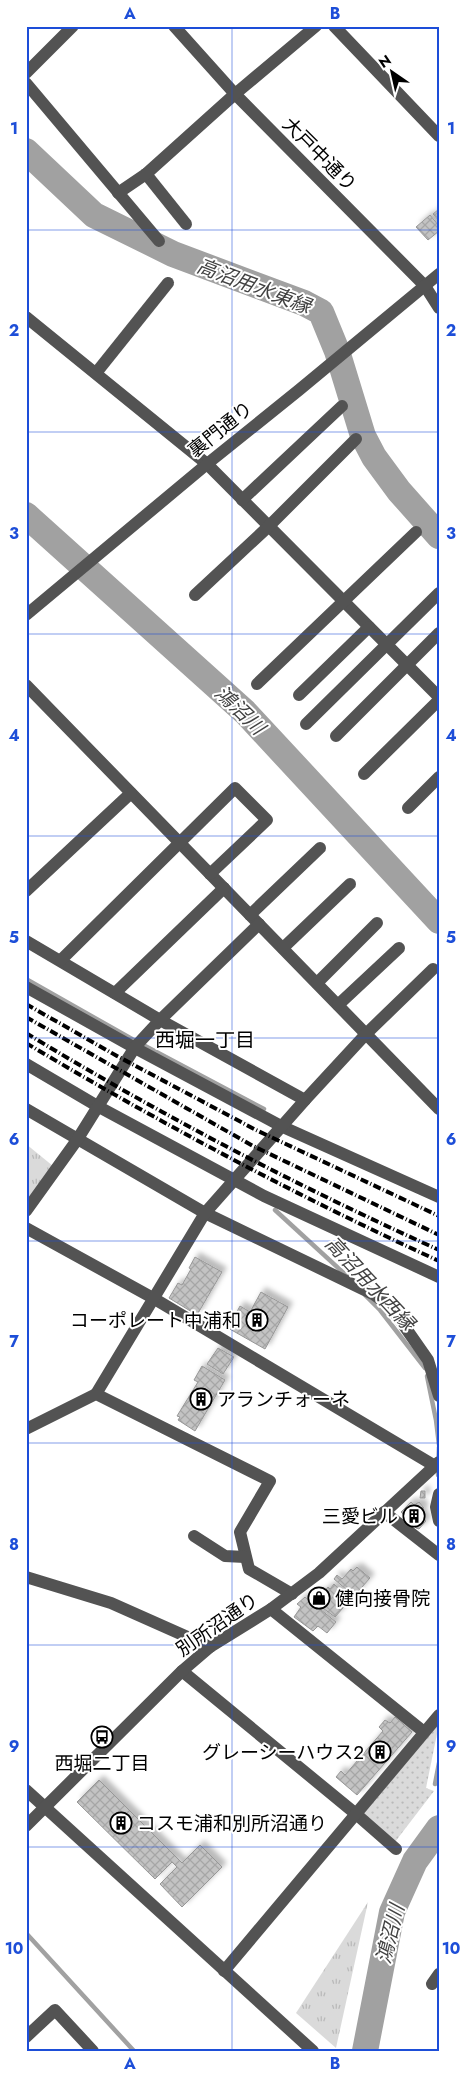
<svg xmlns="http://www.w3.org/2000/svg" width="465" height="2077" viewBox="0 0 465 2077" font-family="Jost,'Noto Sans JP',sans-serif">
	<style>
		.park { fill: url(#park-tufts) }
		.garden { fill: url(#garden-dots) }
		.lines { fill: none; stroke-linecap: round; stroke-linejoin: round }
		.stream { stroke: #a1a1a1; stroke-width: 4.5 }
		.river { stroke: #a1a1a1; stroke-width: 26 }
		.building { fill: url(#building-cross-hatch); stroke: #979797; filter: url(#shadow) }
		.minor { stroke: #535353; stroke-width: 12 }
		.rail { stroke: #000; stroke-width: 4; stroke-dasharray: 8 2.5 1 2.5; stroke-linecap: butt }
		.grid { fill: none; stroke: #1d4ed8; stroke-width: 1; stroke-opacity: 0.55 }
		.labels { text-anchor: middle; stroke-width: 4; stroke-linejoin: round; paint-order: stroke }
		.street-label { font-size: 19px; fill: #000; stroke: #fff }
		.poi-label { font-size: 19px; fill: #000; stroke: #fff; text-anchor: end }
		.water-label { font-size: 20px; font-style: italic; fill: #424242; stroke: #fff }
		.neighbourhood-label { font-size: 20px; fill: #000; stroke: #fff }
		.neatline { fill: none; stroke: #1d4ed8; stroke-width: 2 }
		.grid-label { font-size: 16px; text-anchor: middle; font-weight: bold; fill: #1d4ed8 }
	</style>
	<defs>
		<pattern id="park-tufts" width="24" height="20" patternUnits="userSpaceOnUse" patternTransform="scale(1.25)"><rect width="24" height="20" fill="#dadada"/><path d="M3 7l-1-3M5 7V3M7 7l1-3M15 17l-1-3M17 17v-4M19 17l1-3" fill="none" stroke="#b9b9b9"/></pattern>
		<pattern id="garden-dots" width="8" height="8" patternUnits="userSpaceOnUse" patternTransform="scale(1.25)"><rect width="8" height="8" fill="#dadada"/><path d="M2 2h.1M6 6h.1" fill="none" stroke="#b9b9b9" stroke-width="1.8" stroke-linecap="round"/></pattern>
		<pattern id="building-cross-hatch" width="8" height="8" patternUnits="userSpaceOnUse" patternTransform="scale(1.25)"><rect width="8" height="8" fill="#c3c3c3"/><path d="M0 0l8 8M0 8l8-8" fill="none" stroke="#a6a6a6"/></pattern>
		<filter id="shadow"><feDropShadow dx="4.5" dy="-4.5" stdDeviation="2.5" flood-color="#0004"/></filter>
	</defs>
	<rect width="100%" height="100%" fill="#fff"/>
	<g class="park">
		<polygon points="26,1144 53,1166 26,1209"/>
		<polygon points="368,1902 336,2048 296,2013"/>
	</g>
	<polygon class="garden" points="439,1724 426,1788 434,1791 395,1842 363,1814"/>
	<g class="lines">
		<g class="stream">
			<polyline points="26,979 132,1039 264,1109"/>
			<polyline points="275,1210 348,1277"/>
			<polyline points="365,1295 380,1310 425,1368"/>
			<polyline points="427,1376 436,1420 439,1445"/>
			<polyline points="438,1475 439,1447"/>
			<polyline points="435,1784 439,1763"/>
			<polyline points="26,1933 134,2051"/>
		</g>
		<g class="river">
			<polyline points="26,151 94,215 173,254 304,303 321,312 337,351 363,436 374,457 399,491 439,536"/>
			<polyline points="26,515 245,712 439,921"/>
			<polyline points="365,2051 392,1912 415,1861 439,1828"/>
		</g>
	</g>
	<g class="building">
		<polygon points="439,209 439,221 433,214"/>
		<polygon points="430,215 439,226 439,231 428,240 416,227"/>
		<polygon points="195,1257 222,1272 197,1315 169,1298 178,1283 182,1285 191,1269 189,1268"/>
		<polygon points="261,1292 288,1307 265,1349 228,1328 240,1306 250,1312"/>
		<polygon points="218,1348 234,1357 223,1374 207,1364"/>
		<polygon points="202,1366 225,1380 195,1431 178,1420 180,1417 177,1416 198,1382 194,1380"/>
		<polygon points="421,1491 425,1491 425,1498 420,1498"/>
		<polygon points="411,1502 414,1505 419,1502 424,1508 421,1513 426,1521 419,1529 416,1528 401,1512"/>
		<polygon points="357,1567 370,1578 354,1596 334,1579 337,1575 342,1579 351,1569 353,1571"/>
		<polygon points="334,1584 351,1599 335,1617 312,1600 319,1592 322,1594 328,1587 330,1589"/>
		<polygon points="305,1597 336,1622 327,1633 318,1626 313,1631 294,1617 301,1607 297,1604"/>
		<polygon points="395,1717 412,1732 357,1795 336,1777 341,1771 345,1775 383,1731 379,1727 385,1720 390,1723"/>
		<polygon points="99,1780 182,1863 200,1845 222,1867 182,1907 160,1884 177,1867 172,1862 155,1879 77,1802"/>
	</g>
	<g class="lines">
		<g class="minor">
			<polyline points="174,26 235,94 425,286 439,308"/>
			<polyline points="334,26 439,136"/>
			<polyline points="26,73 73,26"/>
			<polyline points="26,83 159,241"/>
			<polyline points="146,174 186,224"/>
			<polyline points="118,193 146,174 235,94 316,26"/>
			<polyline points="26,317 207,464 439,697"/>
			<polyline points="96,373 168,283"/>
			<polyline points="242,500 342,406"/>
			<polyline points="195,595 269,526 356,439"/>
			<polyline points="26,615 207,464 299,390 439,274"/>
			<polyline points="257,684 416,532"/>
			<polyline points="26,685 439,1109"/>
			<polyline points="299,695 369,627"/>
			<polyline points="306,724 439,593"/>
			<polyline points="336,736 439,633"/>
			<polyline points="364,774 439,700"/>
			<polyline points="408,808 439,777"/>
			<polyline points="26,891 131,793"/>
			<polyline points="250,915 320,848"/>
			<polyline points="26,941 160,1020 305,1100 366,1034 433,969"/>
			<polyline points="283,948 350,884"/>
			<polyline points="61,960 235,788 267,820 210,874"/>
			<polyline points="317,983 377,923"/>
			<polyline points="26,987 135,1048 283,1127 439,1197"/>
			<polyline points="115,993 224,888"/>
			<polyline points="338,1005 399,948"/>
			<polyline points="26,1064 99,1107 264,1196 439,1277"/>
			<polyline points="26,1109 205,1213 373,1294 391,1307 428,1360 439,1396"/>
			<polyline points="26,1211 77,1140 135,1047 160,1020 259,924"/>
			<polyline points="26,1228 153,1298 435,1466"/>
			<polyline points="96,1394 205,1213 305,1100"/>
			<polyline points="26,1429 96,1394 270,1481 240,1532 249,1569 292,1594"/>
			<polyline points="439,1494 436,1507 439,1521"/>
			<polyline points="384,1512 439,1555"/>
			<polyline points="194,1536 225,1556 245,1557"/>
			<polyline points="26,1577 111,1603 210,1647"/>
			<polyline points="271,1609 424,1732"/>
			<polyline points="182,1671 356,1814 396,1849"/>
			<polyline points="26,1790 313,2051"/>
			<polyline points="26,1826 182,1671 210,1647 271,1609 319,1573 439,1462"/>
			<polyline points="224,1971 439,1715"/>
			<polyline points="432,1984 439,1974"/>
			<polyline points="26,2037 55,2010 93,2051"/>
		</g>
		<g class="rail">
			<polyline points="26,1004 117,1056 256,1130 439,1216"/>
			<polyline points="26,1017 253,1146 439,1235"/>
			<path d="M26,1033c133,81 271,153 413,217"/>
			<path d="M26,1043c134,80 271,153 413,218"/>
		</g>
	</g>
	<path class="grid" d="M232,26v2025M26,230h413M26,432h413M26,634h413M26,836h413M26,1038h413M26,1241h413M26,1443h413M26,1645h413M26,1847h413"/>
	<defs>
		<g id="building-ring" transform="scale(1.125)"><circle r="9.5" fill="#fff" stroke="#000" stroke-width="1.5"/><path d="M-4-6H4V6H1V3H-1V6H-4ZM-2.5-4.3h1.7v1.8h-1.7ZM.8-4.3h1.7v1.8H.8ZM-2.5-1h1.7V.8h-1.7ZM.8-1h1.7V.8H.8Z" fill="#000"/></g>
		<g id="shop-ring" transform="scale(1.125)"><circle r="9.5" fill="#fff" stroke="#000" stroke-width="1.5"/><path d="M-5-2.5h2.3a2.7 3.5 0 0 1 5.4 0H5L5.5 6h-11ZM-1.5-2.5h3a1.5 2.3 0 0 0-3 0Z" fill="#000"/></g>
		<g id="bus-ring" transform="scale(1.125)"><circle r="9.5" fill="#fff" stroke="#000" stroke-width="1.5"/><path d="M-5-6H5V4H4V6H2V4H-2V6H-4V4H-5ZM-3.5-4V0h7V-4ZM-3.5 1.2v1.5H-2V1.2ZM2 1.2v1.5H3.5V1.2Z" fill="#000"/></g>
	</defs>
	<g fill-rule="evenodd">
		<use href="#building-ring" x="257" y="1320"/>
		<use href="#building-ring" x="201" y="1399"/>
		<use href="#building-ring" x="414" y="1516"/>
		<use href="#shop-ring" x="319" y="1598"/>
		<use href="#bus-ring" x="102" y="1737"/>
		<use href="#building-ring" x="380" y="1752"/>
		<use href="#building-ring" x="121" y="1823"/>
	</g>
	<g class="labels">
		<g class="street-label">
			<text transform="translate(320 154) rotate(45)" y="7">大戸中通り</text>
			<text transform="translate(220 429) rotate(-39)" y="7">裏門通り</text>
			<text transform="translate(217 1624) rotate(-35)" y="7">別所沼通り</text>
		</g>
		<g class="poi-label">
			<text x="241" y="1327">コーポレート中浦和</text>
			<text x="217" y="1406" text-anchor="start">アランチォーネ</text>
			<text x="398" y="1523">三愛ビル</text>
			<text x="335" y="1605" text-anchor="start">健向接骨院</text>
			<text x="364" y="1759">グレーシーハウス2</text>
			<text x="102" y="1770" text-anchor="middle">西堀二丁目</text>
			<text x="137" y="1830" text-anchor="start">コスモ浦和別所沼通り</text>
		</g>
		<g class="water-label">
			<text transform="translate(254 286) rotate(21)" y="7">高沼用水東縁</text>
			<text transform="translate(240 710) rotate(44)" y="7">鴻沼川</text>
			<text transform="translate(370 1283) rotate(47)" y="7">高沼用水西縁</text>
			<text transform="translate(390 1934) rotate(-76)" y="7">鴻沼川</text>
		</g>
		<g class="neighbourhood-label">
			<text x="205" y="1047">西堀一丁目</text>
		</g>
	</g>
	<rect width="465" height="2077" fill="none" stroke="#ffffff" stroke-width="55"/>
	<g transform="translate(392 72) rotate(326)" stroke="#ffffff" stroke-width="4" paint-order="stroke">
	<path d="M0-4L9 19L0 12L-9 19Z" fill="#000000"/>
	<text y="-8" font-size="14" font-weight="bold" text-anchor="middle" fill="#000000">N</text>
	</g>
	<rect x="28" y="28" width="410" height="2022" class="neatline"/>
	<g class="grid-label">
		<text x="130" y="19">A</text>
		<text x="335" y="19">B</text>
		<text x="14" y="134">1</text>
		<text x="451" y="134">1</text>
		<text x="14" y="336">2</text>
		<text x="451" y="336">2</text>
		<text x="14" y="539">3</text>
		<text x="451" y="539">3</text>
		<text x="14" y="741">4</text>
		<text x="451" y="741">4</text>
		<text x="14" y="943">5</text>
		<text x="451" y="943">5</text>
		<text x="14" y="1145">6</text>
		<text x="451" y="1145">6</text>
		<text x="14" y="1347">7</text>
		<text x="451" y="1347">7</text>
		<text x="14" y="1550">8</text>
		<text x="451" y="1550">8</text>
		<text x="14" y="1752">9</text>
		<text x="451" y="1752">9</text>
		<text x="14" y="1954">10</text>
		<text x="451" y="1954">10</text>
		<text x="130" y="2069">A</text>
		<text x="335" y="2069">B</text>
	</g>
</svg>
